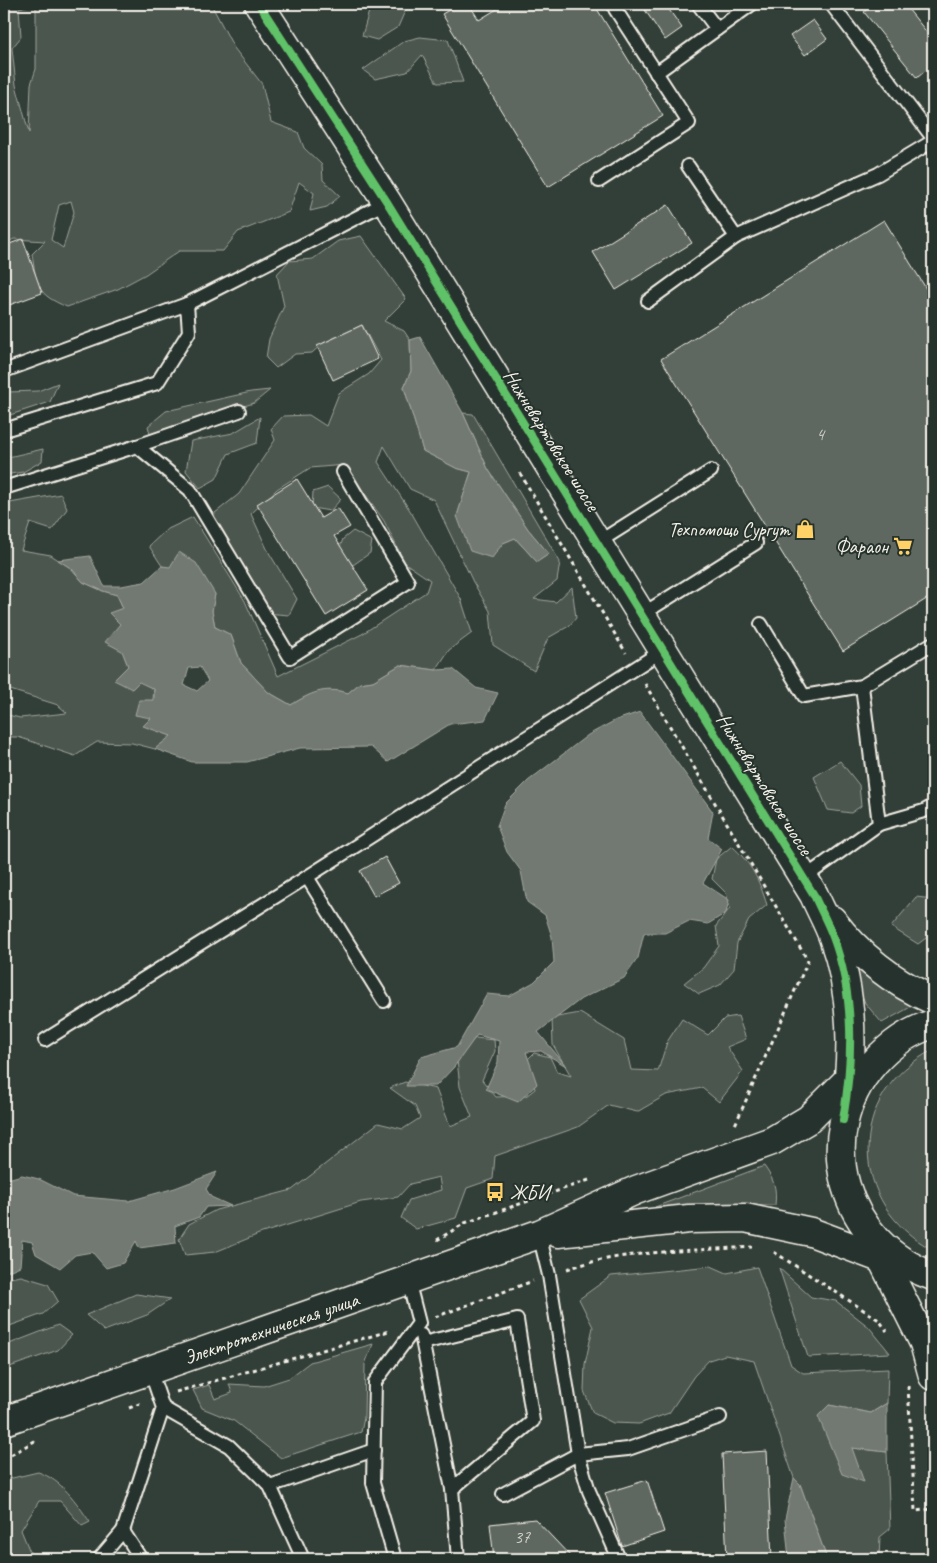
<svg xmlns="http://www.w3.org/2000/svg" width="937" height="1563" viewBox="0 0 937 1563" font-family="Caveat,sans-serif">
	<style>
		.green { fill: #4c564f; stroke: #a0a49c; fill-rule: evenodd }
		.water { fill: #727972; stroke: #a6a9a1; fill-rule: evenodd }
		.building { fill: #5f6861; stroke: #f4f1e8 }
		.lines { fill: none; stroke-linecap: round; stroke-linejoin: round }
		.lane-casing { stroke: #f4f1e8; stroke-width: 16 }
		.secondary-casing { stroke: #f4f1e8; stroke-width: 31 }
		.primary-casing { stroke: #f4f1e8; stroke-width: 31 }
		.path { stroke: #f4f1e8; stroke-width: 3; stroke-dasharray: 4 4; stroke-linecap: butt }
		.lane { stroke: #26332d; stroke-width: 12 }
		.secondary { stroke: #26332d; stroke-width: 28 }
		.primary { stroke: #26332d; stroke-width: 28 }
		.cycleway-casing { stroke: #26332d; stroke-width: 11 }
		.cycleway { stroke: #61c268; stroke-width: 8 }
		.labels { text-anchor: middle; stroke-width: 4; stroke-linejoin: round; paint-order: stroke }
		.number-label { font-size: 18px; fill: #cfcfc6 }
		.street-label { font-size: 20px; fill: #f4f1e8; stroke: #26332d }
		.poi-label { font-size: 20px; fill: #f4f1e8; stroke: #26332d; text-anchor: end }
	</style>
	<rect width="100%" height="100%" fill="#323e38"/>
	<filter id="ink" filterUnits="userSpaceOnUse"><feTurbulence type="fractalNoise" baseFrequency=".02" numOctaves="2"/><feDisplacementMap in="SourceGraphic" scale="10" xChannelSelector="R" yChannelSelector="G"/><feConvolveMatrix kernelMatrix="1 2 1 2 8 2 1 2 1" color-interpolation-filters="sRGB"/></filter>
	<g filter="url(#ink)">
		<g class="green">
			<path d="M4,4h30l-15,4 2,29 -9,11 4,37 13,48 2,-49 5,-15v-65h175l23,44 28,36 9,38 27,10 6,16 18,17 1,15 17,16 -13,11 -17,4 4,-18 -15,-11 -10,30 -51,20 -15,19h-44l-33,23 -28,15 -51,18c-31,-13 -30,-21 -35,-53l13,-13 -31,-2 -10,5zM71,201l3,11 -11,36 -12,-8 8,-35z"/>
			<polygon points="371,4 408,4 398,27 377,40 362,36"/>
			<polygon points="420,37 448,40 463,82 437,83 422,55 407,72 375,79 363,70 404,41"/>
			<path d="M361,236l45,63 -22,22 20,10 6,9 1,31 -7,16 19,64 33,17 15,4 -14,44 46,27 12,-5 22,24 12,-8 -21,-25 -40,-60 -25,-56 10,1 87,148 -3,19 -23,18 22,3 16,-15 4,31 -7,8 -21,12 -14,33 -41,-26 -3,-34 -17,-29 -39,-82 -24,-11 -26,-43 -6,16 33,50 50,87 11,34 -23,17 -13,20 -36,-5 -27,16 -13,2 -12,10c-22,-6 -38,0 -57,12l-23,-13 -27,-29 -10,-28 -16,-8 -3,-16 3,-17 -45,-26 -8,-2 -13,-20 17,-16 27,-13 52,84 33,75 84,-42 64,-42 4,-12 -25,-17 -21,-42 -39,-56 -35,3 -33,21 -26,25 17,37 29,48 -8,16 -24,-2 -54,-79 4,-21 24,-19 36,-54 -4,-11 12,-13 26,-1 17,11 13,-33 30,-19 12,-14 -19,-35 -39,18 -11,10 -17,1 -19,14 -10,-10 3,-19 15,-33 -7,-32 12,-13 24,-2 25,-18z"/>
			<polygon points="58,383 50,402 4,417 4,395 8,392 38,391"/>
			<polygon points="270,390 254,403 150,434 148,426 166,411 251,392"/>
			<polygon points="260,417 257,443 228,454 216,479 200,488 186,471 191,441 233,433"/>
			<polygon points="43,449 42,461 23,472 4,475 4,458"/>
			<polygon points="328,487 341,499 330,511 312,508 313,492"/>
			<path d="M61,494l6,15 -15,21 -22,-7 -9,27 30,5 21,14 11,13 20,9 14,4 6,13 -13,6 10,9c2,31 4,51 34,66l-3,29 -7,8 28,10 -17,13 -23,-6 -35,-1 -22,14 -57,-19h-14v-23l16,4 47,-5 -9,-8 -54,-17v-184z"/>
			<polygon points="353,531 372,541 370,553 353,565 338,553 343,539"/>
			<polygon points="840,761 859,785 861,806 851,813 828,810 814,777"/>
			<path d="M732,846c20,18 27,34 35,59l-18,15 -12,23 -3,26 -14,16 -21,9 -15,-11 19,-15 16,-22 -3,-20 14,-18 -4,-15 -14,-14 4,-20z"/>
			<polygon points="916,897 933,899 933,933 918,944 891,927"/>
			<polygon points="848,955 914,1005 882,1023 865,1003"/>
			<polygon points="580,1013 624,1040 631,1070 658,1071 667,1042 682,1019 708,1035 725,1018 738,1016 746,1039 727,1047 743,1071 719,1102 702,1088 666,1095 637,1112 609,1105 578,1127 495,1156 493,1179 467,1188 456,1218 416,1229 401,1218 409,1200 441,1190 439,1177 410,1184 398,1197 361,1202 259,1234 215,1252 185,1255 179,1239 189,1224 216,1210 292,1190 378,1123 403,1129 420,1118 415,1106 390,1088 405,1082 436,1089 450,1126 472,1117 460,1087 457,1060 475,1038 494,1040 495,1051 482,1080 496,1097 526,1096 535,1089 528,1059 534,1053 550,1057 557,1072 571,1076 553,1045 552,1018"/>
			<path d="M933,1050v200c-85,-45 -88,-156 0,-200z"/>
			<path d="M764,1166c10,14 13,22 11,39l-120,2z"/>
			<polygon points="711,1266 727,1273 757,1267 791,1365 803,1373 888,1369 887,1403 871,1413 829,1405 852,1448 887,1452 890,1529 880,1537 879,1559 827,1559 800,1484 794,1478 754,1361 725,1355 709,1360 694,1376 669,1413 639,1424 613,1423 593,1413 584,1391 585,1364 593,1327 579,1299 611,1276"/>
			<polygon points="779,1268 811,1297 836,1301 869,1327 890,1353 808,1357"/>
			<polygon points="21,1276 48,1284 58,1301 43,1314 4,1328 4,1279"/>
			<polygon points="136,1294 171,1299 147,1315 104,1331 86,1315"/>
			<polygon points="58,1325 72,1335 58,1350 4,1369 4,1346"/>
			<polygon points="373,1344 365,1364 364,1418 361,1432 281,1458 234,1421 202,1408 193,1390 209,1385 215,1399 232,1393 229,1384 264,1386 289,1378 310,1362"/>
			<path d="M38,1472c24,8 38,30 52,50l-8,4 -22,-25h-21l-18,29 9,22 -2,7h-24v-79z"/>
		</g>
		<g class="water">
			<polygon points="420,337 463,413 488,469 528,529 549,554 537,562 515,538 503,543 492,558 470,551 457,516 471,472 456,468 423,451 404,387 411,371 410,340"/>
			<path d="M179,552l17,11 19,31 -3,17 3,16 16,8 10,28 27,29 23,13c20,-12 32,-19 57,-12l12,-10 13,-2 27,-16 36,5 17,-1 23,19 22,5 -13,27 -35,4 -62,38 -17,-15 -71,1 -53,14h-55l-37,-13 16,-13 -28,-10 8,-8 -16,-3 4,-15h15v-11l-15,-7 -7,7 -18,-9 14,-14 -6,-15 -17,-9 15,-18 -11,-11 14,-5 -6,-13 -14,-4 -20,-9 -11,-13 -14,-9 32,-4 14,30h17l23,-4 18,-16 8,1zM200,667l8,14 -11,10 -13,-6 5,-17z"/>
			<polygon points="640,712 713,812 708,838 722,849 703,883 729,900 726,913 708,924 689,921 665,933 644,933 638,958 624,978 581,999 538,1032 566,1066 541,1051 526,1052 537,1084 518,1102 486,1089 498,1062 499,1041 477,1035 454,1067 436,1086 406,1086 421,1057 457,1047 487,994 509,996 534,982 554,962 552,937 545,915 527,902 521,871 507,852 497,826 505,804 528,781 588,735 616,720"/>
			<polygon points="217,1172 206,1189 211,1197 231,1206 206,1207 199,1217 175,1226 176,1243 139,1248 136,1241 123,1263 106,1268 92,1252 75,1255 60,1268 36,1254 32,1242 22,1240 20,1266 4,1273 4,1180 22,1175 39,1179 73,1196 129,1201 175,1188"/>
			<polygon points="887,1403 887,1452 852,1448 864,1482 842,1474 818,1416 829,1405 871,1413"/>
			<polygon points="794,1478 800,1484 827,1559 789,1559 785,1519"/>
		</g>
		<g class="building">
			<polygon points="459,4 469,4 479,20 505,4 594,4 663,116 548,187 442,14"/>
			<polygon points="641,4 665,4 682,28 665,40"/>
			<polygon points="874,4 904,4 933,40 933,64 917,78 864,12"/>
			<polygon points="813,20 827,39 805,55 790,36"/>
			<polygon points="668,205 692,243 616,290 593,252"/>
			<polygon points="884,220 933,300 933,595 843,651 661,359"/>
			<polygon points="23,239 42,293 4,307 4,246"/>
			<polygon points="362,325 378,359 333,380 317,346"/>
			<polygon points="297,479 321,518 338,508 350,527 334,536 368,590 326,616 257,504"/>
			<polygon points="385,857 399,883 374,896 360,871"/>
			<polygon points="767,1451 772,1559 727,1559 722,1454"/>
			<polygon points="647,1480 664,1532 622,1546 605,1493"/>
			<polygon points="535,1519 573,1559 494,1559 490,1524"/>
		</g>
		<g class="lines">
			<g class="lane-casing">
				<g id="lane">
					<polyline points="698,4 717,29"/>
					<polyline points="831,4 933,138"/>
					<polyline points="656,73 752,4"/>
					<polyline points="688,166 736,237"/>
					<polyline points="599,181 689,123 615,9"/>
					<polyline points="648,301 736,237 878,174 933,141"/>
					<polyline points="4,371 187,304 387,202"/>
					<polyline points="4,430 157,383 189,332 187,304"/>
					<polyline points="137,446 239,411"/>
					<polyline points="4,488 137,446 190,490 290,657 408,582 343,472"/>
					<polyline points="597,543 711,471"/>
					<polyline points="641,615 756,543"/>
					<polyline points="761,624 804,696 862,686"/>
					<polyline points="879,824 924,811 933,806"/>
					<polyline points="307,877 384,1001"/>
					<polyline points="804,878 879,824 862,686 933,643"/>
					<polyline points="45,1040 307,877 662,651"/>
					<polyline points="539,1234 549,1275 578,1454 589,1491 619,1559"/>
					<polyline points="421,1335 452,1489 458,1559"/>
					<polyline points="423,1343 517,1320 533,1421 452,1489"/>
					<polyline points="163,1408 229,1446 270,1486 303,1559"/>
					<polyline points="270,1486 374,1450"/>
					<polyline points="503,1494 578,1454 628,1449 720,1417"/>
					<polyline points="99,1559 123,1531"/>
					<polyline points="141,1559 123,1531 163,1408 150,1370"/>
					<polyline points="395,1559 373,1483 375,1382 419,1323 408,1280"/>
				</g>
			</g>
			<g class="secondary-casing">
				<g id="secondary">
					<path d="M259,4l128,198 427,693c6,14 14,28 19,42 20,55 21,115 12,172"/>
					<path d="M832,920c26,35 62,63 101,80"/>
					<polyline points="558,1233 689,1219 745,1218 811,1232 899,1265"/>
					<polyline points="4,1421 539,1234 636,1190 772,1141 809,1119 853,1075"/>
				</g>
			</g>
			<g class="primary-casing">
				<g id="primary">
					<path d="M933,1024c-23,7 -44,22 -59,39 -64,73 -31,182 59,213"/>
					<polyline points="875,1245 924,1343 933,1376"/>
				</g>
			</g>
			<g class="path">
				<polyline points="520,473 626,653"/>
				<polyline points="645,684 808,961 735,1125"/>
				<polyline points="437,1240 465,1223 589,1180"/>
				<polyline points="774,1252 879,1320 887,1331"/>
				<path d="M567,1269c57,-19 125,-18 185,-22"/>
				<polyline points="435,1317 533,1281"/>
				<polyline points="908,1386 915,1511 933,1509"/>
				<polyline points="176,1392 389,1331"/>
				<polyline points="129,1408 142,1403"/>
				<polyline points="4,1459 38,1439"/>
			</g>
			<use href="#lane" class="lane"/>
			<use href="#secondary" class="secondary"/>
			<use href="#primary" class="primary"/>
			<g class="cycleway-casing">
				<path id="cycleway" d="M259,4l128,198 427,693c6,14 14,28 19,42 22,59 20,122 10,183"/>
			</g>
			<use href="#cycleway" class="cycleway"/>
		</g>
	</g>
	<defs>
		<g id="shop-bare" transform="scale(1.5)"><path d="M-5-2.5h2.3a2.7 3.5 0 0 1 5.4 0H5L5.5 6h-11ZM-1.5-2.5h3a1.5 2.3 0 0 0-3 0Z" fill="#ffd166" stroke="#26332d" stroke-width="2.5" paint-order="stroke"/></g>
		<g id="supermarket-bare" transform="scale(1.5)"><path d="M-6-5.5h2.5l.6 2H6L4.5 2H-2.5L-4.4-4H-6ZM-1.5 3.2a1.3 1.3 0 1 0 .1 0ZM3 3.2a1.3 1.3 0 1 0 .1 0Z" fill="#ffd166" stroke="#26332d" stroke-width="2.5" paint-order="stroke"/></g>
		<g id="bus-bare" transform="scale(1.5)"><path d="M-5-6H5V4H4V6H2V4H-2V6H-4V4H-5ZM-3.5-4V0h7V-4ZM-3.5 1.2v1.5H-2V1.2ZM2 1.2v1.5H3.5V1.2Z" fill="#ffd166" stroke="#26332d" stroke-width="2.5" paint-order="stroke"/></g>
	</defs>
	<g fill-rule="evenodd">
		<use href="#shop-bare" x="805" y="529"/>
		<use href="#supermarket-bare" x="903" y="546"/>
		<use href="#bus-bare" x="495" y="1192"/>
	</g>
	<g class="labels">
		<g class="number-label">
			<text x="820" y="440">4</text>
			<text x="522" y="1543">37</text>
		</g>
		<g class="street-label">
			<text transform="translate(552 440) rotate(58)" y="7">Нижневартовское шоссе</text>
			<text transform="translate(765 784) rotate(58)" y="7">Нижневартовское шоссе</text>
			<text transform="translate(271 1328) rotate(-19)" y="7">Электротехническая улица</text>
		</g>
		<g class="poi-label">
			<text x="790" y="536">Техпомощь Сургут</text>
			<text x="888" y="553">Фараон</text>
			<text x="510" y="1199" text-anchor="start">ЖБИ</text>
		</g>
	</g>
	<rect width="937" height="1563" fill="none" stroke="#26332d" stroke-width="20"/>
	<rect x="10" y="10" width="917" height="1543" fill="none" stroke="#f4f1e8" stroke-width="2" filter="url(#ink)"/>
</svg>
